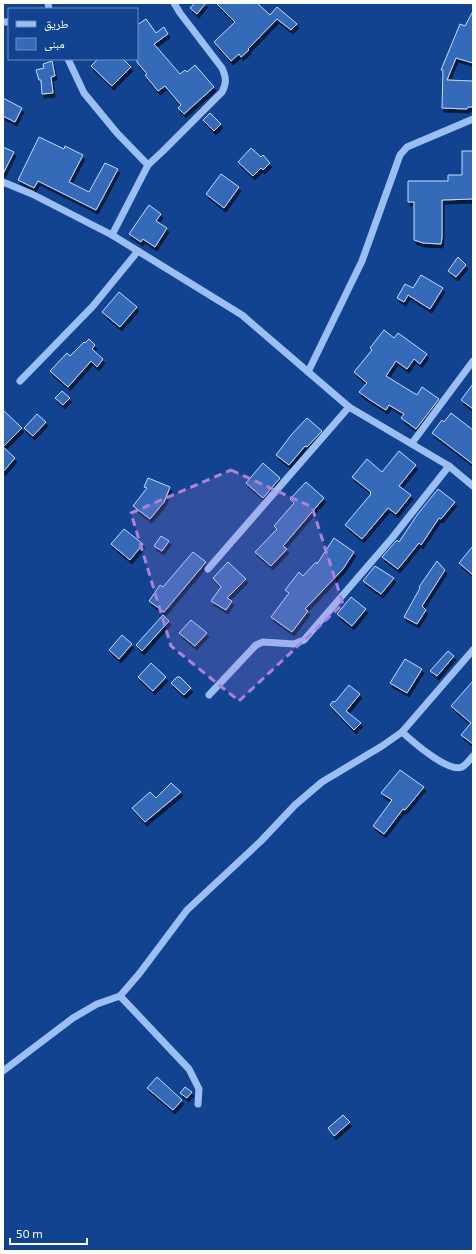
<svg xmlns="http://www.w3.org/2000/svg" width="476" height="1254" viewBox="0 0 476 1254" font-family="'Exo 2','Noto Naskh Arabic',sans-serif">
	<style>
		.building { fill: #346ab8; stroke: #c3dbfd; filter: url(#shadow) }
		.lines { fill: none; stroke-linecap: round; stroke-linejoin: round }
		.minor { stroke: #9cbff3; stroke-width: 7 }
		.marked { fill: #b080d9; fill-opacity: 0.2; stroke: #b080d9; stroke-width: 3; stroke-dasharray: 8 5; stroke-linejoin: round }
	</style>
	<defs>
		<filter id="shadow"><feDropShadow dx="2" dy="4" stdDeviation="0" flood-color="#0009"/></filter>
	</defs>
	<rect width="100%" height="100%" fill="#114391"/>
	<g class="building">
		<polygon points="195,3 206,3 197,14 190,8"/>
		<polygon points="216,3 257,3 270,15 277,7 297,24 291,30 277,19 248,49 249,50 241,57 239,54 231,61 214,42 235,22"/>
		<polygon points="473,11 473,63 456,58 447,80 473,81 473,107 468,107 467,109 442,108 443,70 441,70 460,24 465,26"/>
		<polygon points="146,19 156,33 164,27 168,34 154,44 180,74 185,70 187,72 195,65 214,87 184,114 178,108 181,105 165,86 158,91 145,75 147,74 137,62 137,25"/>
		<polygon points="98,59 123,59 131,67 112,86 91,66"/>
		<polygon points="52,61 55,76 51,77 53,93 42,94 41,80 39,80 36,70 44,68 43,64"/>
		<polygon points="3,98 22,108 15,122 3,116"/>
		<polygon points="210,113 221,124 214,131 203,120"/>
		<polygon points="39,137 64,149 65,146 83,155 69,182 89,192 105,163 118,169 96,210 38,181 34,188 18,180"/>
		<polygon points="3,147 14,152 3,174"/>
		<polygon points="251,148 261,157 263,155 270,163 263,170 261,168 253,176 238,162"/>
		<polygon points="462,151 473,151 473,199 442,200 442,237 441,244 423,243 414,240 414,202 408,202 408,181 448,181 448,175 462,175"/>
		<polygon points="221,174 239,187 224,208 206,194"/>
		<polygon points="149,205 161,214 156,221 167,228 155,247 143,239 141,242 129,234"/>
		<polygon points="458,257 466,265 456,277 448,271"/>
		<polygon points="421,275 443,288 430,309 408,295 404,302 397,298 405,284 413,288"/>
		<polygon points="119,292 137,307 120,327 102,312"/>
		<polygon points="384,330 394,338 398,333 427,354 420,364 414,359 407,369 396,361 386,376 417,395 422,387 439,399 416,429 401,418 404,414 389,405 386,410 370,400 359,392 367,383 354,372 372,350 370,348"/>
		<polygon points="89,339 95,345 92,349 103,359 97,367 91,361 68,387 50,371 67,353 70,356 84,342 85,343"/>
		<polygon points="473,384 473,409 461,400"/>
		<polygon points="62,391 70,398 63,405 55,398"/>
		<polygon points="3,410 22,428 3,447 15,458 3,472"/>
		<polygon points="451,413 473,430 473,464 432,433 442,420 444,422"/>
		<polygon points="37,414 46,422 33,436 24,428"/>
		<polygon points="307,418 322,431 307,447 305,446 289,465 276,455 292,434"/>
		<polygon points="399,451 416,465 399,486 411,495 396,514 388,508 362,539 345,525 371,494 370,493 371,492 352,477 367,459 382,472"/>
		<polygon points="263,463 280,478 263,498 246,483"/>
		<polygon points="148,478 170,487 164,502 150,519 133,506 147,488 144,487"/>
		<polygon points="306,482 324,498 283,546 287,549 271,566 255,552 277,529 274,526 294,503 290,499"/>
		<polygon points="438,489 455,502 441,519 439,518 421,545 419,543 398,569 382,557 397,540 399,542 417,515"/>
		<polygon points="124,529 143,544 130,560 111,544"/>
		<polygon points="161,536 169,541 162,551 154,546"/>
		<polygon points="334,538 354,552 343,569 305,609 308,611 292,632 271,617 289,593 285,590 299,572 303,576 316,562 317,564"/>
		<polygon points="473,546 473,575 459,563"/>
		<polygon points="193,552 206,562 164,612 149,601 160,585 163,587"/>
		<polygon points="437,561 445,570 422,606 426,610 417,624 404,617 420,588 419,587"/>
		<polygon points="228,562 246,579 227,598 232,601 226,610 211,601 221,587 213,578"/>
		<polygon points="375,566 394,578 381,594 363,581"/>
		<polygon points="351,597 366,609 352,626 337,614"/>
		<polygon points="163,615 169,621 142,651 136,645"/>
		<polygon points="191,620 207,633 195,646 179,633"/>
		<polygon points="122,635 132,644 119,659 109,650"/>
		<polygon points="448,651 454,656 437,676 430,671"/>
		<polygon points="405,659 422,669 407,693 390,683"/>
		<polygon points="151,663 166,677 153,691 138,677"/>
		<polygon points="177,677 180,677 191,688 184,695 171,683"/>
		<polygon points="473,681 473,744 461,735 471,723 451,706"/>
		<polygon points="349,685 360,694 346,711 361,723 354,730 330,705 333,701 335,702"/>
		<polygon points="400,770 424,787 405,810 403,809 384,834 373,826 392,800 381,793"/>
		<polygon points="171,783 181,792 145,822 132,808 150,792 156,798"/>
		<polygon points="157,1077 182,1100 173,1110 147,1088"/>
		<polygon points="185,1087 192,1092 187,1098 180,1093"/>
		<polygon points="343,1115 350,1122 334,1136 328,1128"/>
	</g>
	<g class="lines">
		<g class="minor">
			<polyline points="48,3 49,9"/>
			<polyline points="3,22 9,22"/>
			<polyline points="68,59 84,93 117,133 148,165"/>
			<polyline points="3,182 32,194 112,235 242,315 349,407 449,466 473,486"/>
			<path d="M112,235l36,-70 15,-14 59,-59c5,-9 4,-15 0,-24l-42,-55 -6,-10"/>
			<polyline points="308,372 362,261 400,155 407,147 473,119"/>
			<polyline points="20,381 93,306 138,251"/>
			<polyline points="412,443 473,361"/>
			<polyline points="208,569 349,407"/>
			<polyline points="209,695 256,645 263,642 294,644 304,640 392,538 449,466"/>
			<path d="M402,732c10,9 46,41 60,35 4,-2 8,-8 11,-11"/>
			<polyline points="120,996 139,974 187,910 261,841 295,805 322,782 382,746 402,732 473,650"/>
			<polyline points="3,1071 73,1018 97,1004 120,996 189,1069 199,1089 198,1104"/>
		</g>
	</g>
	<path class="marked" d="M231,470l81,37 31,97 -104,97 -68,-55 -40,-133z"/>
	<rect width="476" height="1254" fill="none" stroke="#ffffff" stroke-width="8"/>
	<rect x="8" y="8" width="130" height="52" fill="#114391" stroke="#708ebd"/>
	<rect x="16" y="21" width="20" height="6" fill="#9cbff3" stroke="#708ebd"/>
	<text x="44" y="28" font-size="12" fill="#ffffff">طريق</text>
	<rect x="16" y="38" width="20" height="12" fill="#346ab8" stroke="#708ebd"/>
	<text x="44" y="48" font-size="12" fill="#ffffff">مبنى</text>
	<path d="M10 1238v6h77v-6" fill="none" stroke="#ffffff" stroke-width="2"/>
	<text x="16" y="1238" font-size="12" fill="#ffffff" stroke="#114391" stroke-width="3" paint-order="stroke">50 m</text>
</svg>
